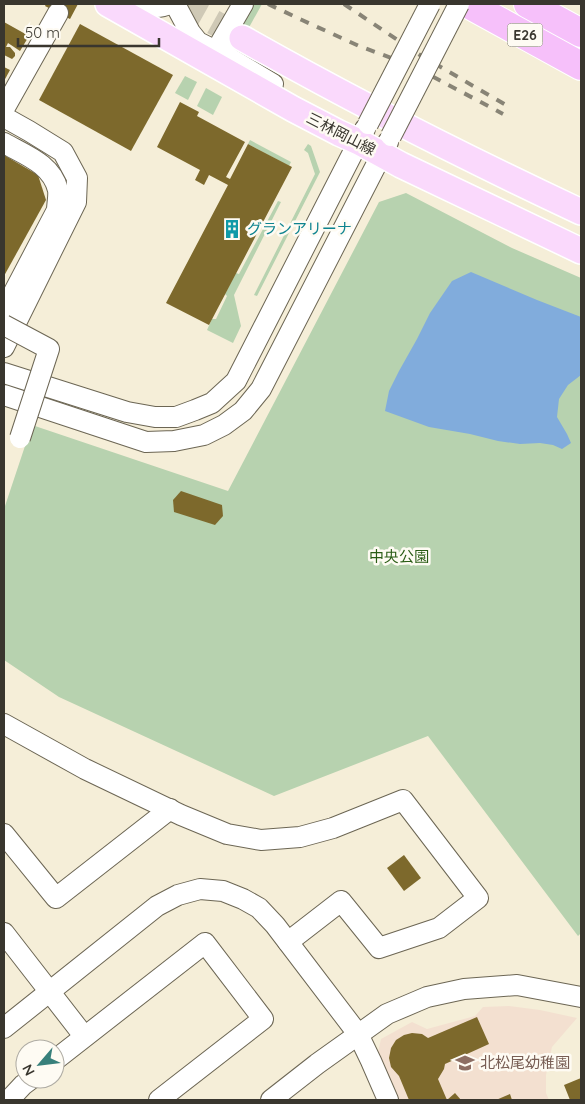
<svg xmlns="http://www.w3.org/2000/svg" width="585" height="1104" viewBox="0 0 585 1104" font-family="Quicksand,'Noto Sans JP',sans-serif">
	<style>
		.education { fill: #f3e0d0 }
		.green { fill: #b7d2af }
		.water { fill: #81acdc }
		.building { fill: #7d692c }
		.lines { fill: none; stroke-linecap: round; stroke-linejoin: round }
		.major-tunnel { stroke: #cfc9b6; stroke-width: 25; stroke-dasharray: 25 12; stroke-linecap: butt }
		.minor-casing { stroke: #6c6654; stroke-width: 22 }
		.major-casing { stroke: #fff; stroke-width: 28 }
		.highway-casing { stroke: #fff; stroke-width: 30 }
		.minor { stroke: #fff; stroke-width: 20 }
		.major { stroke: #fad9fc; stroke-width: 25 }
		.highway { stroke: #f6c0fa; stroke-width: 28 }
		.rail { stroke: #888476; stroke-width: 4; stroke-dasharray: 9 9; stroke-linecap: butt }
		.minor-bridge-casing { stroke: #6c6654; stroke-width: 22; stroke-linecap: butt }
		.minor-bridge { stroke: #fff; stroke-width: 20 }
		.labels { text-anchor: middle; stroke-width: 5; stroke-linejoin: round; paint-order: stroke }
		.shield { fill: #fefbf3; stroke: #747169; stroke-width: 1 }
		.shield-label { font-size: 14px; font-weight: bold; fill: #39362e }
		.street-label { font-size: 15px; fill: #39362e; stroke: #fefbf3 }
		.culture-label { font-size: 15px; fill: #0d838f; stroke: #fefbf3; text-anchor: start }
		.park-label { font-size: 15px; fill: #2b5d16; stroke: #fefbf3 }
		.education-label { font-size: 15px; fill: #785e54; stroke: #fefbf3; text-anchor: start }
	</style>
	<rect width="100%" height="100%" fill="#f5eed8"/>
	<polygon class="education" points="509,1006 540,1010 577,1018 552,1047 546,1075 546,1093 549,1100 398,1100 378,1052 381,1039 412,1022 427,1029 475,1016 483,1007"/>
	<g class="green">
		<polygon points="254,4 262,4 247,31 241,28"/>
		<polygon points="185,76 197,82 188,100 175,93"/>
		<polygon points="206,88 222,97 213,115 197,106"/>
		<polygon points="250,140 291,162 289,166 248,144"/>
		<polygon points="308,144 311,146 320,172 257,296 254,295 315,174 308,153 304,150"/>
		<polygon points="406,193 512,248 581,278 581,933 578,936 428,736 274,796 59,697 4,660 4,509 32,425 228,491 379,202"/>
		<polygon points="278,201 281,202 234,295 241,326 233,343 207,330 212,319 216,319 227,296 225,294 236,273 239,274"/>
	</g>
	<polygon class="water" points="471,272 537,300 581,317 581,375 568,385 559,399 557,417 567,434 571,443 562,449 553,445 540,443 520,444 498,441 470,434 429,427 385,411 389,391 399,371 417,339 430,313 452,281"/>
	<g class="building">
		<polygon points="46,4 78,4 70,19 45,6"/>
		<polygon points="4,22 29,36 20,51 8,43 6,47 10,47 15,53 15,56 12,59 4,55"/>
		<polygon points="80,24 173,75 131,151 39,100"/>
		<polygon points="4,67 10,70 4,81"/>
		<polygon points="180,102 199,112 197,116 245,142 226,177 230,179 248,144 292,167 209,325 166,303 228,185 209,175 204,185 195,180 200,170 157,147"/>
		<polygon points="4,155 38,175 46,200 4,276"/>
		<polygon points="181,491 222,505 223,516 215,525 174,512 173,500"/>
		<polygon points="404,855 421,878 404,891 387,868"/>
		<polygon points="477,1017 489,1044 445,1064 444,1069 438,1079 447,1100 409,1100 399,1076 391,1067 389,1058 391,1048 396,1040 404,1035 412,1033 422,1034 428,1038"/>
		<polygon points="581,1078 581,1100 570,1100 564,1085"/>
		<polygon points="455,1093 461,1100 447,1100"/>
		<polygon points="510,1094 512,1100 496,1100"/>
	</g>
	<g class="lines">
		<polyline class="major-tunnel" points="181,4 242,38"/>
		<g class="minor-casing">
			<g id="minor">
				<path d="M139,4c11,3 20,5 30,0"/>
				<polyline points="175,4 190,32 198,42 228,57 273,84"/>
				<polyline points="228,57 223,51 221,42 243,4"/>
				<polyline points="4,109 58,13"/>
				<polyline points="4,117 29,131 63,152 77,178 76,202 4,347"/>
				<path d="M4,143c21,12 48,21 54,47 1,6 -1,14 -1,20l-53,101"/>
				<polyline points="4,373 127,412 155,417 176,417 195,410 212,403 236,381 365,129"/>
				<polyline points="4,395 146,442 174,441 204,435 224,425 243,411 261,389 388,142"/>
				<polyline points="4,724 85,769 181,815 227,834 261,840 300,837 333,828 403,800 478,898 439,928 379,948 341,901 288,942"/>
				<polyline points="4,834 56,898 170,809"/>
				<polyline points="4,933 84,1036"/>
				<polyline points="4,1028 157,906 178,895 200,889 223,891 243,899 259,908 275,925 358,1034 371,1061 388,1100"/>
				<polyline points="55,1060 205,943 263,1019 159,1100"/>
				<polyline points="9,1100 23,1085 31,1079"/>
				<polyline points="271,1100 317,1064 387,1014 427,997 464,989 517,985 581,997"/>
			</g>
		</g>
		<g class="major-casing">
			<g id="major">
				<polyline points="108,4 293,109 339,133 359,142 401,165 581,251"/>
				<path d="M242,38c111,63 224,120 339,174"/>
			</g>
		</g>
		<g class="highway-casing">
			<g id="highway">
				<polyline points="468,4 581,66"/>
				<polyline points="528,4 581,33"/>
			</g>
		</g>
		<use href="#minor" class="minor"/>
		<use href="#major" class="major"/>
		<use href="#highway" class="highway"/>
		<g class="rail">
			<polyline points="268,4 302,20 359,46 413,66 503,114"/>
			<polyline points="344,4 420,55 506,105"/>
		</g>
		<g class="minor-bridge-casing">
			<g id="minor-bridge">
				<polyline points="368,124 430,4"/>
				<polyline points="391,136 459,4"/>
				<polyline points="4,325 49,349 20,438"/>
			</g>
		</g>
		<use href="#minor-bridge" class="minor-bridge"/>
	</g>
	<defs>
		<g id="building-bare" transform="scale(1.5)"><path d="M-4-6H4V6H1V3H-1V6H-4ZM-2.5-4.3h1.7v1.8h-1.7ZM.8-4.3h1.7v1.8H.8ZM-2.5-1h1.7V.8h-1.7ZM.8-1h1.7V.8H.8Z" fill="#0f9aa8" stroke="#fefbf3" stroke-width="2.5" paint-order="stroke"/></g>
		<g id="school-bare" transform="scale(1.5)"><path d="M0-5L7-2L0 1L-7-2ZM-4 1L0 2.5L4 1V4Q0 6-4 4Z" fill="#8d6e63" stroke="#fefbf3" stroke-width="2.5" paint-order="stroke"/></g>
	</defs>
	<g fill-rule="evenodd">
		<use href="#building-bare" x="232" y="229"/>
		<use href="#school-bare" x="465" y="1063"/>
	</g>
	<g class="labels">
		<rect class="shield" x="507.5" y="23.5" width="35" height="23" rx="4"/>
		<g class="shield-label">
			<text x="525" y="40">E26</text>
		</g>
		<g class="street-label">
			<text transform="translate(341 134) rotate(27)" y="5">三林岡山線</text>
		</g>
		<g class="culture-label">
			<text x="247" y="234">グランアリーナ</text>
		</g>
		<g class="park-label">
			<text x="399" y="562">中央公園</text>
		</g>
		<g class="education-label">
			<text x="480" y="1068">北松尾幼稚園</text>
		</g>
	</g>
	<rect width="585" height="1104" fill="none" stroke="#39362e" stroke-width="10"/>
	<g transform="translate(40 1064) rotate(242)"><circle r="24" fill="#fefbf3" stroke="#afaca4"/>
	<path d="M0-4L9 19L0 12L-9 19Z" fill="#38807b"/>
	<text y="-8" font-size="14" font-weight="bold" text-anchor="middle" fill="#39362e">N</text>
	</g>
	<path d="M18 38v8h141v-8" fill="none" stroke="#39362e" stroke-width="2.5"/>
	<text x="25" y="38" font-size="15" fill="#39362e" stroke="#fefbf3" stroke-width="4" paint-order="stroke">50 m</text>
</svg>
